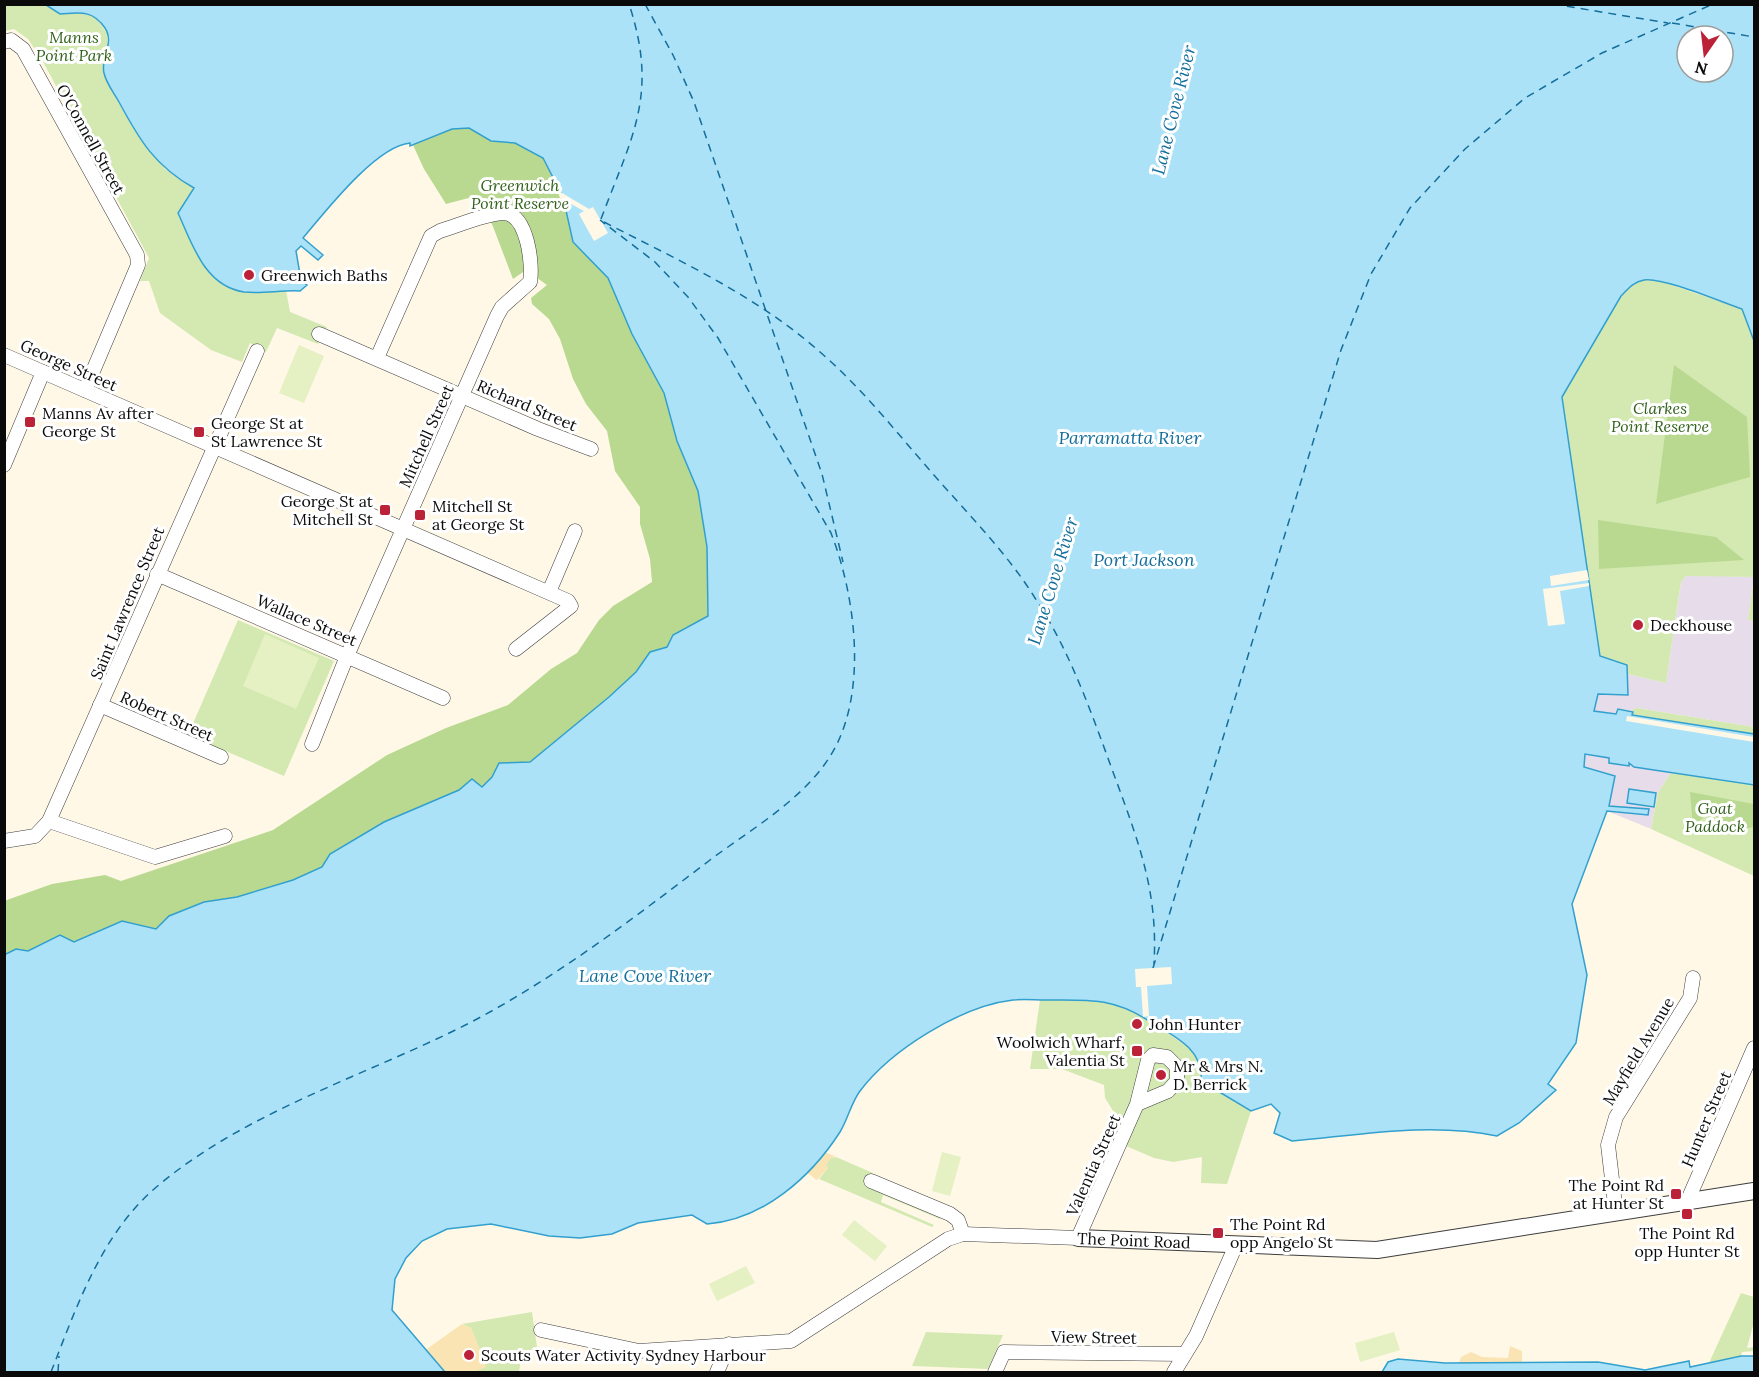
<svg xmlns="http://www.w3.org/2000/svg" width="1759" height="1377" viewBox="0 0 1759 1377" font-family="Lora,serif">
	<style>
		.industrial { fill: #e7ddea }
		.green { fill: #d4e9b2 }
		.forest { fill: #b9d991 }
		.sand { fill: #fbe4b3 }
		.pitch { fill: #e5f0c3 }
		.water { fill: #ace2f7; stroke: #32a0ce; stroke-width: 1.5; fill-rule: evenodd }
		.pier { fill: #fff8e7 }
		.lines { fill: none; stroke-linecap: round; stroke-linejoin: round }
		.ferry { stroke: #136e9c; stroke-width: 1.5; stroke-dasharray: 8 6; stroke-linecap: butt }
		.minor-casing { stroke: #3d3d3d; stroke-width: 15 }
		.tertiary-casing { stroke: #3d3d3d; stroke-width: 18 }
		.minor { stroke: #fff; stroke-width: 14 }
		.tertiary { stroke: #fff; stroke-width: 16 }
		.poi-dot { fill: #bb2238; stroke: #fff; stroke-width: 2 }
		.labels { text-anchor: middle; stroke-width: 6; stroke-linejoin: round; paint-order: stroke }
		.park-label { font-size: 16px; font-style: italic; fill: #31611b; stroke: #fff }
		.street-label { font-size: 16px; fill: #0a0a0a; stroke: #fff }
		.poi-label { font-size: 16px; fill: #0a0a0a; stroke: #fff; text-anchor: start }
		.water-label { font-size: 18px; font-style: italic; fill: #136e9c; stroke: #fff }
	</style>
	<rect width="100%" height="100%" fill="#fff8e7"/>
	<g class="industrial">
		<polygon points="1693,575 1754,577 1748,620 1754,621 1754,727 1637,708 1633,712 1618,709 1617,714 1594,711 1597,694 1628,695 1628,674 1666,683 1681,582 1686,576"/>
		<polygon points="1585,754 1610,758 1609,762 1629,765 1629,763 1634,764 1634,767 1675,773 1670,774 1658,793 1651,829 1607,811 1584,767"/>
	</g>
	<g class="green">
		<polygon points="5,5 46,5 66,14 86,12 96,18 107,33 108,84 132,126 165,169 194,188 186,199 243,292 286,290 290,312 327,327 318,344 277,328 266,352 250,343 242,362 211,350 160,313 149,281 140,281 149,258 42,60 28,39 14,29 5,31"/>
		<polygon points="1642,280 1663,282 1742,309 1754,341 1754,621 1748,620 1754,577 1686,576 1681,582 1679,595 1666,683 1628,674 1627,665 1600,657 1562,397 1621,296 1631,285"/>
		<polygon points="238,620 334,661 284,776 188,735"/>
		<polygon points="1637,708 1754,727 1754,734 1632,715 1633,709"/>
		<polygon points="1675,773 1754,785 1754,876 1651,829 1658,793 1670,774"/>
		<polygon points="1040,1000 1105,1000 1143,1017 1194,1051 1202,1067 1201,1081 1251,1111 1227,1184 1201,1183 1202,1157 1173,1162 1154,1158 1105,1137 1115,1114 1105,1098 1104,1085 1062,1069 1030,1069"/>
		<polygon points="836,1157 873,1173 871,1176 941,1214 940,1219 883,1195 881,1202 934,1225 932,1227 819,1179 828,1168 825,1165 831,1158"/>
		<polygon points="1741,1293 1754,1297 1754,1322 1747,1348 1754,1347 1754,1351 1742,1352 1741,1356 1708,1365"/>
		<polygon points="532,1312 537,1347 522,1354 519,1372 474,1372 483,1361 490,1358 481,1353 471,1328 462,1324"/>
		<polygon points="926,1332 1003,1335 988,1369 912,1366"/>
	</g>
	<g class="forest">
		<polygon points="469,128 491,141 515,143 543,158 563,197 573,242 602,271 613,286 623,314 664,393 677,441 698,490 707,547 708,616 673,635 667,647 650,652 636,672 609,697 530,762 499,763 492,777 482,788 472,779 459,790 384,822 330,854 322,867 293,880 237,897 204,902 169,916 156,929 122,921 74,942 28,952 16,949 5,955 4,901 52,884 105,875 121,881 273,830 387,755 446,728 508,705 551,669 577,653 599,620 613,606 652,582 650,559 640,524 640,507 615,471 607,431 586,404 573,379 560,339 549,319 532,304 531,298 547,285 526,270 513,279 492,224 476,196 446,204 424,169 413,145 452,129"/>
		<polygon points="1674,365 1747,417 1750,477 1656,504"/>
		<polygon points="1598,520 1716,537 1744,560 1599,569"/>
		<polygon points="1690,792 1754,804 1754,827 1733,831 1709,811 1693,828"/>
	</g>
	<g class="sand">
		<polygon points="825,1152 836,1157 831,1158 826,1165 828,1168 817,1180 806,1172"/>
		<polygon points="462,1324 471,1328 481,1353 487,1351 490,1358 484,1361 486,1367 474,1372 445,1372 424,1351"/>
		<polygon points="1510,1346 1522,1351 1522,1362 1459,1363 1461,1357 1471,1352 1482,1357 1508,1358"/>
	</g>
	<g class="pitch">
		<polygon points="299,345 324,356 304,403 279,393"/>
		<polygon points="265,634 319,658 296,709 243,686"/>
		<polygon points="942,1152 961,1157 950,1196 932,1191"/>
		<polygon points="854,1220 887,1246 875,1261 842,1235"/>
		<polygon points="746,1266 755,1283 717,1301 709,1284"/>
		<polygon points="1394,1332 1400,1350 1360,1362 1355,1343"/>
	</g>
	<g class="water">
		<path d="M46,5h1708v336l-12,-32c-21,-7 -79,-32 -98,-29 -11,2 -16,9 -23,16l-59,101 38,259 27,9 1,30 -30,-1 -4,17 22,3 2,-5 15,3 -1,3 122,19v51l-120,-18 -5,-4v3l-20,-3v-5l-24,-4 -1,13 31,9 -6,30 40,3 -1,6 -41,-4 -35,93 15,71 -11,68 -28,41 8,6 -37,33 -22,13c-67,-14 -137,-1 -205,5l-18,-8 6,-20 -9,-9 -20,7 -50,-30c3,-32 -27,-45 -52,-60 -37,-24 -62,-21 -104,-21 -10,0 -21,-1 -32,0 -52,6 -122,50 -153,91 -9,12 -12,28 -20,41 -29,45 -77,88 -133,92l-15,-9 -54,8 -26,11 -32,4 -31,-2 -58,-12 -44,5 -25,12 -16,17 -11,21 -3,31 53,62h-440l-1,-417 12,-6 12,2 32,-16 14,7 48,-21 34,8 13,-13 35,-14 33,-5 56,-17 29,-13 8,-13 54,-32 75,-32 13,-11 10,8 10,-10 7,-14 31,-1 79,-65 27,-25 14,-20 17,-5 6,-12 35,-19 -1,-69 -9,-56 -21,-50 -13,-48 -32,-59 -24,-56 -35,-36 -10,-45 -20,-39 -28,-15 -24,-2 -22,-13 -17,1 -42,17v-3c-34,3 -85,69 -107,95l20,17 -5,5 -17,-14 -5,5 5,29 6,5 -7,6c-18,-1 -38,3 -56,1 -40,-6 -52,-49 -66,-79l16,-25c-39,-22 -54,-47 -75,-86 -5,-9 -13,-19 -15,-29 -4,-15 11,-30 1,-45 -13,-19 -26,-15 -45,-14zM1687,36h36v36h-36z"/>
		<polygon points="1629,789 1656,793 1654,807 1627,803"/>
		<polygon points="1741,1356 1754,1356 1754,1372 1382,1372 1388,1362 1398,1359 1445,1363 1598,1362 1645,1370 1689,1361 1690,1367"/>
	</g>
	<g class="pier">
		<polygon points="557,190 589,209 593,207 608,233 594,241 579,214 584,211 560,198"/>
		<polygon points="1587,570 1589,580 1551,586 1550,576"/>
		<polygon points="1589,583 1589,586 1560,591 1565,624 1548,626 1543,589"/>
		<polygon points="1627,716 1754,737 1754,742 1626,721"/>
		<polygon points="1171,967 1172,984 1147,986 1149,1016 1143,1017 1141,987 1136,987 1135,969"/>
	</g>
	<g class="lines">
		<g class="ferry">
			<polyline points="645,4 673,55 694,102 822,474 843,562"/>
			<polyline points="1553,4 1668,23"/>
			<polyline points="1672,23 1754,37"/>
			<path d="M601,219c31,-83 58,-124 28,-215"/>
			<path d="M604,222c74,38 153,74 216,130 42,36 77,81 113,122 35,40 74,79 102,124 37,56 58,120 81,182 24,66 42,113 38,184"/>
			<polyline points="1153,968 1341,350 1371,274 1410,208 1465,149 1525,98 1602,53 1713,4"/>
			<path d="M51,1372c26,-66 51,-141 109,-188 92,-76 212,-110 317,-165 84,-45 158,-102 233,-159 40,-30 91,-59 119,-102 40,-61 27,-161 2,-225l-113,-195 -30,-41 -33,-35 -55,-42"/>
			<polyline points="58,1372 59,1356"/>
		</g>
		<g class="minor-casing">
			<g id="minor">
				<polyline points="4,42 11,40 23,49 137,255 138,265 85,390"/>
				<polyline points="319,334 538,429 591,449"/>
				<polyline points="4,355 568,601 571,606 516,649"/>
				<polyline points="4,465 43,372"/>
				<polyline points="157,574 443,698"/>
				<polyline points="549,592 575,531"/>
				<polyline points="100,705 221,757"/>
				<path d="M312,744l35,-88 150,-340 5,-9 28,-25c3,-16 -2,-68 -26,-69 -17,0 -47,13 -64,18l-9,5 -54,122"/>
				<polyline points="49,821 155,857 225,836"/>
				<polyline points="4,841 35,836 49,821 257,351"/>
				<polyline points="871,1181 950,1214 958,1220 963,1234"/>
				<polyline points="1687,1202 1754,1048"/>
				<polyline points="1616,1213 1608,1145 1616,1117 1690,998 1693,978"/>
				<polyline points="541,1330 639,1351 791,1341 948,1239 963,1234 1078,1238 1137,1104 1148,1060 1153,1055 1167,1057 1177,1067 1177,1081 1168,1091 1137,1104"/>
				<polyline points="717,1372 729,1344"/>
				<polyline points="995,1372 1004,1352 1183,1354"/>
				<polyline points="1174,1372 1196,1336 1236,1245"/>
			</g>
		</g>
		<g class="tertiary-casing">
			<g id="tertiary">
				<path id="s1" d="M1078,1238l299,12 377,-59"/>
			</g>
		</g>
		<use href="#minor" class="minor"/>
		<use href="#tertiary" class="tertiary"/>
	</g>
	<g class="poi-dot">
		<circle cx="249" cy="275" r="6"/>
		<rect x="24" y="416" width="12" height="12" rx="3"/>
		<rect x="193" y="426" width="12" height="12" rx="3"/>
		<rect x="379" y="504" width="12" height="12" rx="3"/>
		<rect x="414" y="509" width="12" height="12" rx="3"/>
		<circle cx="1638" cy="625" r="6"/>
		<circle cx="1137" cy="1024" r="6"/>
		<rect x="1131" y="1045" width="12" height="12" rx="3"/>
		<circle cx="1161" cy="1075" r="6"/>
		<rect x="1670" y="1188" width="12" height="12" rx="3"/>
		<rect x="1681" y="1208" width="12" height="12" rx="3"/>
		<rect x="1212" y="1227" width="12" height="12" rx="3"/>
		<circle cx="469" cy="1355" r="6"/>
	</g>
	<g class="labels">
		<g class="park-label">
			<text x="74" y="43">Manns<tspan x="74" dy="18">Point Park</tspan></text>
			<text x="520" y="191">Greenwich<tspan x="520" dy="18">Point Reserve</tspan></text>
			<text x="1660" y="414">Clarkes<tspan x="1660" dy="18">Point Reserve</tspan></text>
			<text x="1715" y="814">Goat<tspan x="1715" dy="18">Paddock</tspan></text>
		</g>
		<g class="street-label">
			<text transform="translate(91 139) rotate(61)" y="6">O'Connell Street</text>
			<text transform="translate(69 365) rotate(24)" y="6">George Street</text>
			<text transform="translate(527 405) rotate(23)" y="6">Richard Street</text>
			<text transform="translate(426 436) rotate(-66)" y="6">Mitchell Street</text>
			<text transform="translate(127 603) rotate(-67)" y="6">Saint Lawrence Street</text>
			<text transform="translate(307 620) rotate(23)" y="6">Wallace Street</text>
			<text transform="translate(167 716) rotate(24)" y="6">Robert Street</text>
			<text transform="translate(1638 1051) rotate(-59)" y="6">Mayfield Avenue</text>
			<text transform="translate(1706 1119) rotate(-67)" y="6">Hunter Street</text>
			<text transform="translate(1093 1165) rotate(-66)" y="6">Valentia Street</text>
			<text dy="6" stroke="none"><textPath href="#s1" startOffset="56">The Point Road</textPath></text>
			<text transform="translate(1094 1337) rotate(1)" y="6">View Street</text>
		</g>
		<g class="poi-label">
			<text x="261" y="281">Greenwich Baths</text>
			<text x="42" y="419">Manns Av after<tspan x="42" dy="18">George St</tspan></text>
			<text x="211" y="429">George St at<tspan x="211" dy="18">St Lawrence St</tspan></text>
			<text x="373" y="507" text-anchor="end">George St at<tspan x="373" dy="18">Mitchell St</tspan></text>
			<text x="432" y="512">Mitchell St<tspan x="432" dy="18">at George St</tspan></text>
			<text x="1650" y="631">Deckhouse</text>
			<text x="1149" y="1030">John Hunter</text>
			<text x="1125" y="1048" text-anchor="end">Woolwich Wharf,<tspan x="1125" dy="18">Valentia St</tspan></text>
			<text x="1173" y="1072">Mr &amp; Mrs N.<tspan x="1173" dy="18">D. Berrick</tspan></text>
			<text x="1664" y="1191" text-anchor="end">The Point Rd<tspan x="1664" dy="18">at Hunter St</tspan></text>
			<text x="1230" y="1230">The Point Rd<tspan x="1230" dy="18">opp Angelo St</tspan></text>
			<text x="1687" y="1239" text-anchor="middle">The Point Rd<tspan x="1687" dy="18">opp Hunter St</tspan></text>
			<text x="481" y="1361">Scouts Water Activity Sydney Harbour</text>
		</g>
		<g class="water-label">
			<text transform="translate(1174 110) rotate(-76)" y="6">Lane Cove River</text>
			<text x="1130" y="444">Parramatta River</text>
			<text x="1144" y="566">Port Jackson</text>
			<text transform="translate(1053 581) rotate(-73)" y="6">Lane Cove River</text>
			<text x="645" y="982">Lane Cove River</text>
		</g>
	</g>
	<rect width="1759" height="1377" fill="none" stroke="#0a0a0a" stroke-width="12"/>
	<g transform="translate(1705 54) rotate(194)"><circle r="28" fill="#ffffff" stroke="#9d9d9d" stroke-width="1.5"/>
	<path d="M0-4.5L10 22L0 15L-10 22Z" fill="#bb2238"/>
	<text y="-9" font-size="16" font-weight="bold" text-anchor="middle" fill="#0a0a0a">N</text>
	</g>
</svg>
